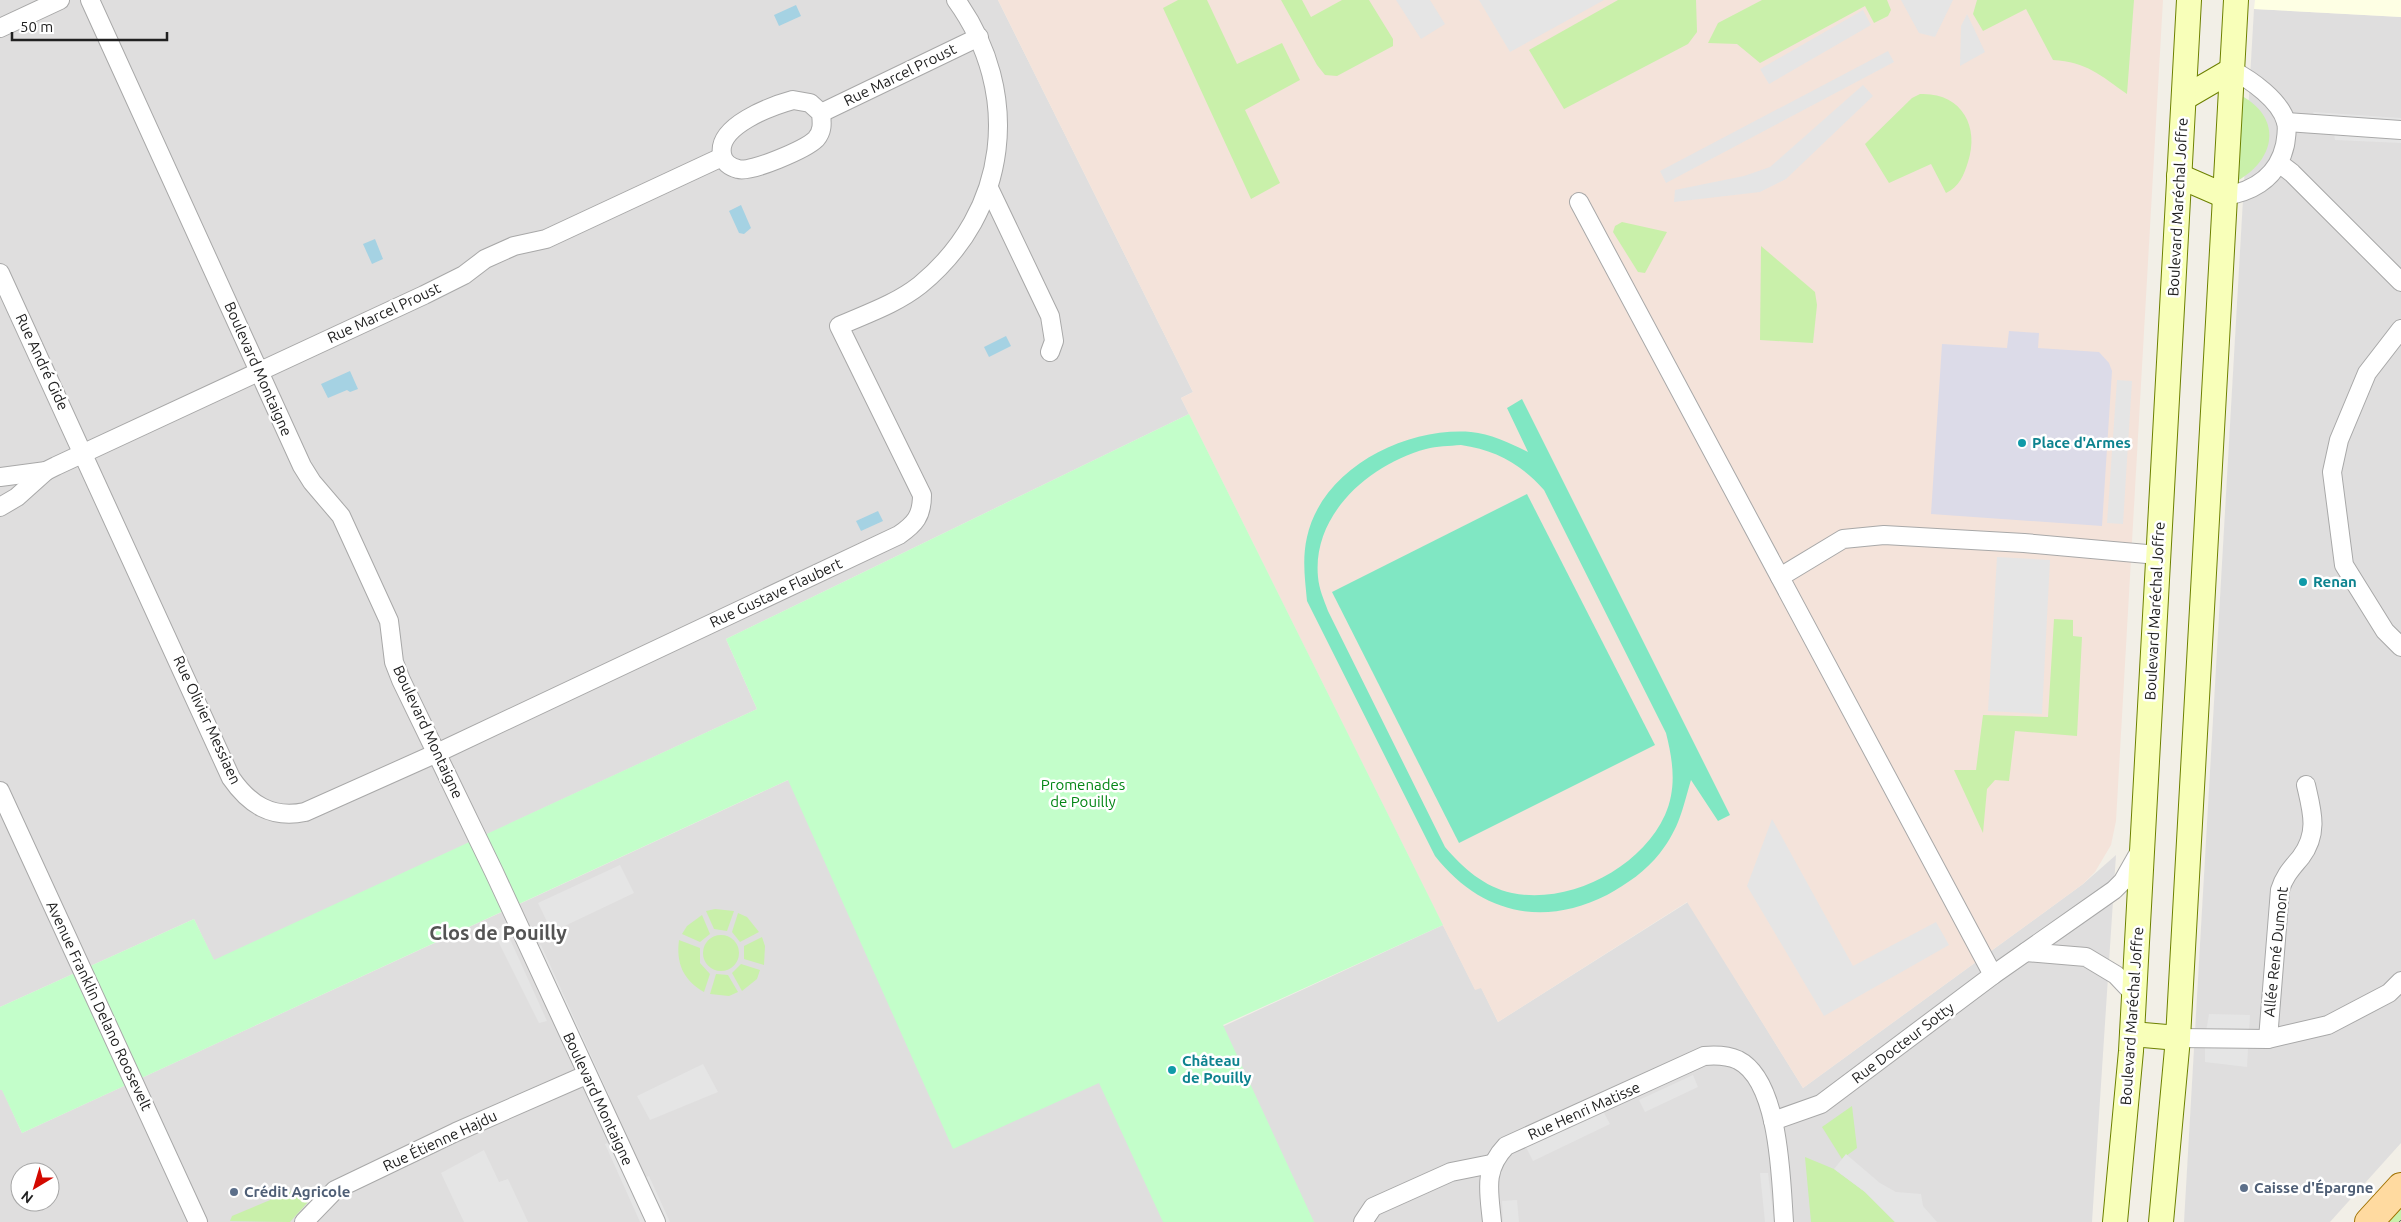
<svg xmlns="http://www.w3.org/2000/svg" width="2401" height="1222" viewBox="0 0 2401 1222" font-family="Ubuntu,sans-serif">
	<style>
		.residential { fill: #dfdede; fill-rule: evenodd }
		.education { fill: #feffe4 }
		.military { fill: #f4e3da }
		.grass { fill: #c9f0aa }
		.park { fill: #c3feca }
		.pitch { fill: #80e7c3; fill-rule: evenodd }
		.parking { fill: #e5e5e5 }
		.plaza { fill: #dcdbe8 }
		.water { fill: #a5d2e3 }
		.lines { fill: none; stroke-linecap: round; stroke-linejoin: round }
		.minor-casing { stroke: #a8a8a8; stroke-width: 20 }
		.secondary-casing { stroke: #6d8100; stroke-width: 26 }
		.primary-casing { stroke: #9f7100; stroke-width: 30 }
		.minor { stroke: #fff; stroke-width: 18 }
		.secondary { stroke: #f8ffb9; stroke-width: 24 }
		.primary { stroke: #ffdaa0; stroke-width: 28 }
		.tram { stroke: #6f6f6f; stroke-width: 1 }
		.culture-dot { fill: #0f9aa8; stroke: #fff; stroke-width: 2 }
		.service-dot { fill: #5c6f8a; stroke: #fff; stroke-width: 2 }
		.labels { text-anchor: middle; stroke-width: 5; stroke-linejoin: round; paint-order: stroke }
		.street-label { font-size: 15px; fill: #212121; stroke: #fff }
		.culture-label { font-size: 15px; font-weight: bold; fill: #0d838f; stroke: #fff; text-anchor: start }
		.park-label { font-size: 15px; fill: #038614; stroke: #fff }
		.service-label { font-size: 15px; font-weight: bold; fill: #4e5e75; stroke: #fff; text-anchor: start }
		.district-label { font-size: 20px; font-weight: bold; fill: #545454; stroke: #fff }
	</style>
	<rect width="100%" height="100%" fill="#f2efe7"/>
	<g class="residential">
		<polygon points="0,0 998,0 1193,392 1181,398 1189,414 726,639 757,709 214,961 194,919 0,1007"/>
		<polygon points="2254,9 2401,17 2401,1143 2330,1222 2184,1222"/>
		<path d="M797,776l427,250 219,-101 32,64 6,-2 17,35 190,-120 115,186 280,-204 33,-29 -24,367h-2092v-132l2,-1 20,44zM20,1172h30v30h-30z"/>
	</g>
	<polygon class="education" points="2255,0 2401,0 2401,17 2254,9"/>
	<polygon class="military" points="998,0 2163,0 2116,821 2111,845 2095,872 2083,884 1803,1088 1687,902 1498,1022 1481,988 1475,990 1181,398 1193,392"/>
	<g class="grass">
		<polygon points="1178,0 1207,0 1237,64 1282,43 1300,80 1245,110 1280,183 1251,199 1163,8"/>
		<polygon points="1281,0 1302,0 1311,17 1342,0 1369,0 1393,39 1393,46 1337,76 1325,75 1317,65"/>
		<polygon points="1618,0 1696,0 1697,32 1688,44 1564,109 1529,50"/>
		<polygon points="1762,0 1887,0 1891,10 1888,16 1874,23 1865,6 1760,63 1737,44 1708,43 1718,23"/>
		<path d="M1977,0h157l-7,94c-27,-19 -40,-32 -74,-34l-27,-51 -43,22 -10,-17z"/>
		<path d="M1920,94c41,-2 60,32 48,68 -4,13 -9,25 -22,31l-15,-29 -42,19 -24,-39 47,-46z"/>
		<path d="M2242,96c41,23 33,64 -5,85z"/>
		<polygon points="1622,222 1667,232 1645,273 1638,272 1613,232 1615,226"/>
		<polygon points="1761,246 1815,292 1817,305 1813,343 1760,340"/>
		<polygon points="2054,619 2073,620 2073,636 2082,637 2077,736 2015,731 2009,781 1995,780 1987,789 1983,833 1954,770 1976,770 1983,715 2048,717"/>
		<polygon points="715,909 734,911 727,931 714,929 706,911"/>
		<polygon points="738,913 747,917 759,932 740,942 732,932"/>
		<polygon points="702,915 710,934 700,942 682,934 687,926"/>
		<circle cx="721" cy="953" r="18"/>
		<polygon points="762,937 765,946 764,965 744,959 744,946"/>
		<path d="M679,940l21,8v15l10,11 -6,18c-21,-12 -28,-29 -25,-52z"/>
		<polygon points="741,964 760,970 757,979 742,991 732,973"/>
		<polygon points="716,974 728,975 738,992 729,996 710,994"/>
		<polygon points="1852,1106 1857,1148 1842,1159 1822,1127"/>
		<polygon points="1805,1157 1834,1169 1865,1192 1895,1222 1811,1222"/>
		<polygon points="299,1188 308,1202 290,1222 230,1221 232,1216"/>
		<polygon points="2401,1197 2401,1222 2379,1222"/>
	</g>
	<polygon class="park" points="1189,414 1443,925 1223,1025 1314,1222 1163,1222 1099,1083 953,1149 788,780 22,1133 2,1090 0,1090 0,1007 194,919 214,960 757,709 726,639"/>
	<g class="pitch">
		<path d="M1522,399l208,416 -12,6 -27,-41c-9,30 -11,47 -31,73 -14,18 -33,31 -53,42 -65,33 -127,18 -172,-39l-128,-255c-2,-22 -5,-42 0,-64 15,-69 99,-110 164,-105 20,2 39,11 57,20l-21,-44zM1461,445c35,5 60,19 83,45l122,243c7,28 11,55 -1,82 -24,53 -96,90 -153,78 -28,-6 -49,-25 -67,-46l-117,-236c-4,-11 -9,-22 -10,-34 -6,-63 52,-113 108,-128 11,-3 23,-3 35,-4z"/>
		<polygon points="1527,494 1655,745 1459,843 1332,592"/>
	</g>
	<g class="parking">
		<polygon points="1396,0 1430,0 1445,24 1421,39"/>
		<polygon points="1479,0 1604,0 1510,52"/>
		<polygon points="1901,0 1953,0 1935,37 1919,33"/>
		<polygon points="1863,10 1871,25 1769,84 1760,69"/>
		<polygon points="1967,14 1985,52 1960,66 1961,26"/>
		<polygon points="1888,51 1894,62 1666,183 1660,171"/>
		<polygon points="1863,85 1873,96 1786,179 1760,192 1674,202 1675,190 1744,176 1770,167"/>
		<polygon points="2313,112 2401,118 2401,143 2335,140 2333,126 2318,125"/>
		<polygon points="2117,380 2132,381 2123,524 2107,523"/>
		<polygon points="1997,557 2050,560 2042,714 1988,711"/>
		<polygon points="1772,819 1853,966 1936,922 1949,945 1824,1016 1747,886"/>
		<polygon points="620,865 634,893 552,932 538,903"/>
		<polygon points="504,926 547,1021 539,1023 493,931"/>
		<polygon points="541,945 609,1095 603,1098 535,948"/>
		<polygon points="2209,1014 2250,1015 2247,1067 2205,1062 2205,1038"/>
		<polygon points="703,1064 718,1092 650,1120 637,1096"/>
		<polygon points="1693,1075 1698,1087 1645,1112 1639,1100"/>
		<polygon points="1603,1111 1610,1124 1533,1161 1526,1147"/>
		<polygon points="617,1139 636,1181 649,1176 670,1222 640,1222 605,1144"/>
		<polygon points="484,1150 499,1182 508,1179 528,1222 464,1222 441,1173"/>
		<polygon points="1846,1154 1880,1183 1896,1192 1921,1194 1923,1206 1937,1222 1895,1222 1865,1192 1834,1169"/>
		<polygon points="1760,1173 1768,1173 1774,1222 1765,1222"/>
		<polygon points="1517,1200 1519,1222 1503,1222 1502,1201"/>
	</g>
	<polygon class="plaza" points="2009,331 2039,333 2038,348 2099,352 2109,363 2112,371 2102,526 1931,514 1942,344 2007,348"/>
	<g class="water">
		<polygon points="796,5 801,16 779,26 774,15"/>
		<polygon points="741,205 751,228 744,234 739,233 729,211"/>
		<polygon points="375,239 383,259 372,264 363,244"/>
		<polygon points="1006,336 1011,346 989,357 984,347"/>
		<polygon points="350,371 358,389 350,392 347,390 328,398 321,384"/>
		<polygon points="878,511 883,521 861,531 856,521"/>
	</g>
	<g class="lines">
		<g class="minor-casing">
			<g id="minor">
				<polyline points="90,0 302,466 312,482 341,516 389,621 394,662 401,680 494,872 656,1222"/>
				<polyline points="0,28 60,0"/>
				<path d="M793,100l17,3 11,10c1,10 2,18 -5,26 -10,10 -65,34 -78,30 -8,-2 -15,-7 -16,-15 -5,-28 49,-48 71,-54z"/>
				<polyline points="821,113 979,37"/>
				<polyline points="2286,122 2401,130"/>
				<polyline points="2279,163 2292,173 2401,282"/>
				<polyline points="989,188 1050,316 1054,341 1050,352"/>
				<path d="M2225,196c30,-5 53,-20 60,-51 1,-7 3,-16 1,-23 -6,-22 -35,-42 -54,-52"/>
				<polyline points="1579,202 1993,975"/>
				<path d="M0,273l231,505c18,26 40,41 74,34l132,-59 462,-218c16,-11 23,-19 23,-40l-83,-169c27,-12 57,-22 81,-41 89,-73 103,-192 36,-285"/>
				<polyline points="2401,329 2367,373 2339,440 2332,472 2344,565 2385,631 2401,647"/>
				<polyline points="0,477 46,471 56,466 424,295 464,275 485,259 514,246 546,239 722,157"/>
				<polyline points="0,507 17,497 46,471"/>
				<polyline points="1780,577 1843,539 1884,535 2024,543 2158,555"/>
				<polyline points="0,791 198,1222"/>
				<polyline points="2026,952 2086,957 2116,975 2134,994"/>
				<polyline points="2178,1038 2268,1039 2328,1025 2389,993 2401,981"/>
				<path d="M2268,1039l12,-149c4,-14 12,-22 21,-33 18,-24 11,-46 5,-72"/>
				<polyline points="1773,1121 1821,1104 1993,975 2114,890 2123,881 2140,851"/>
				<polyline points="304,1222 335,1190 456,1132 586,1075"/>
				<polyline points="1363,1222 1373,1207 1451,1172 1491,1164"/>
				<path d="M1492,1222c-3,-31 -9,-52 14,-76l198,-90c11,-1 23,-1 34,4 42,21 43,121 46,162"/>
			</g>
		</g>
		<g class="secondary-casing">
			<g id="secondary">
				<polyline points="2184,98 2232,70"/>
				<polyline points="2179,176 2225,196"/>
				<polyline points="2132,1034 2178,1038"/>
				<polyline points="2115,1222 2131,1051 2189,0"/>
				<polyline points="2161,1222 2178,1038 2236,0"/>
			</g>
		</g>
		<g class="primary-casing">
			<polyline id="primary" points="2369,1222 2401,1187"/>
		</g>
		<use href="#minor" class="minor"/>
		<use href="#secondary" class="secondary"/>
		<use href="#primary" class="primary"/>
		<polyline class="tram" points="2399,1222 2401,1220"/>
	</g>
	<g class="culture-dot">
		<circle cx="2022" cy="443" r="5"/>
		<circle cx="2303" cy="582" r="5"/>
		<circle cx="1172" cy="1070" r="5"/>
	</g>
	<g class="service-dot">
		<circle cx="2244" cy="1188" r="5"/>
		<circle cx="234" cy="1192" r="5"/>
	</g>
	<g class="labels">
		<g class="street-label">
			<text transform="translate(900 75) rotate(-26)" y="5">Rue Marcel Proust</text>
			<text transform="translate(2178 207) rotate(-87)" y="5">Boulevard Maréchal Joffre</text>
			<text transform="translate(384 313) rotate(-25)" y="5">Rue Marcel Proust</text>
			<text transform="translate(42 362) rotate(65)" y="5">Rue André Gide</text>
			<text transform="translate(258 369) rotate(66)" y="5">Boulevard Montaigne</text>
			<text transform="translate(776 593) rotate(-25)" y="5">Rue Gustave Flaubert</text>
			<text transform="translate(2155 611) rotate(-87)" y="5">Boulevard Maréchal Joffre</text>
			<text transform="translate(207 720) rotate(65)" y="5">Rue Olivier Messiaen</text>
			<text transform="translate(428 732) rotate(65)" y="5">Boulevard Montaigne</text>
			<text transform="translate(2276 952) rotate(-84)" y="5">Allée René Dumont</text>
			<text transform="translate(99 1006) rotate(65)" y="5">Avenue Franklin Delano Roosevelt</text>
			<text transform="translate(2132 1016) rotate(-86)" y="5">Boulevard Maréchal Joffre</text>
			<text transform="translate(1903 1043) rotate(-37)" y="5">Rue Docteur Sotty</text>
			<text transform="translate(598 1099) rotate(65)" y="5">Boulevard Montaigne</text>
			<text transform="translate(1584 1111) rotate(-24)" y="5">Rue Henri Matisse</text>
			<text transform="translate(440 1141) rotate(-25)" y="5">Rue Étienne Hajdu</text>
		</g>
		<g class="culture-label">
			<text x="2032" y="448">Place d'Armes</text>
			<text x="2313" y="587">Renan</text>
			<text x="1182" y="1066">Château<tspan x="1182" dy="17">de Pouilly</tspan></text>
		</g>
		<g class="park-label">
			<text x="1083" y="790">Promenades<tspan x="1083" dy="17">de Pouilly</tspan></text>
		</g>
		<g class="service-label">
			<text x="2254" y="1193">Caisse d'Épargne</text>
			<text x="244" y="1197">Crédit Agricole</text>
		</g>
		<g class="district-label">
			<text x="498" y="940">Clos de Pouilly</text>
		</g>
	</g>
	<g transform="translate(35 1187) rotate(218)"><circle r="24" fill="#ffffff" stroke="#a6a6a6"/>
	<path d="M0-4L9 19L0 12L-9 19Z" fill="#d30900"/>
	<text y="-8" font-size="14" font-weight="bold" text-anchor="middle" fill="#212121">N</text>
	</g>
	<path d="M12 32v8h155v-8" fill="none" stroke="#212121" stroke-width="2.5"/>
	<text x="20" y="32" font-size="15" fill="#212121" stroke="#ffffff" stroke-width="4" paint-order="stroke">50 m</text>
</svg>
